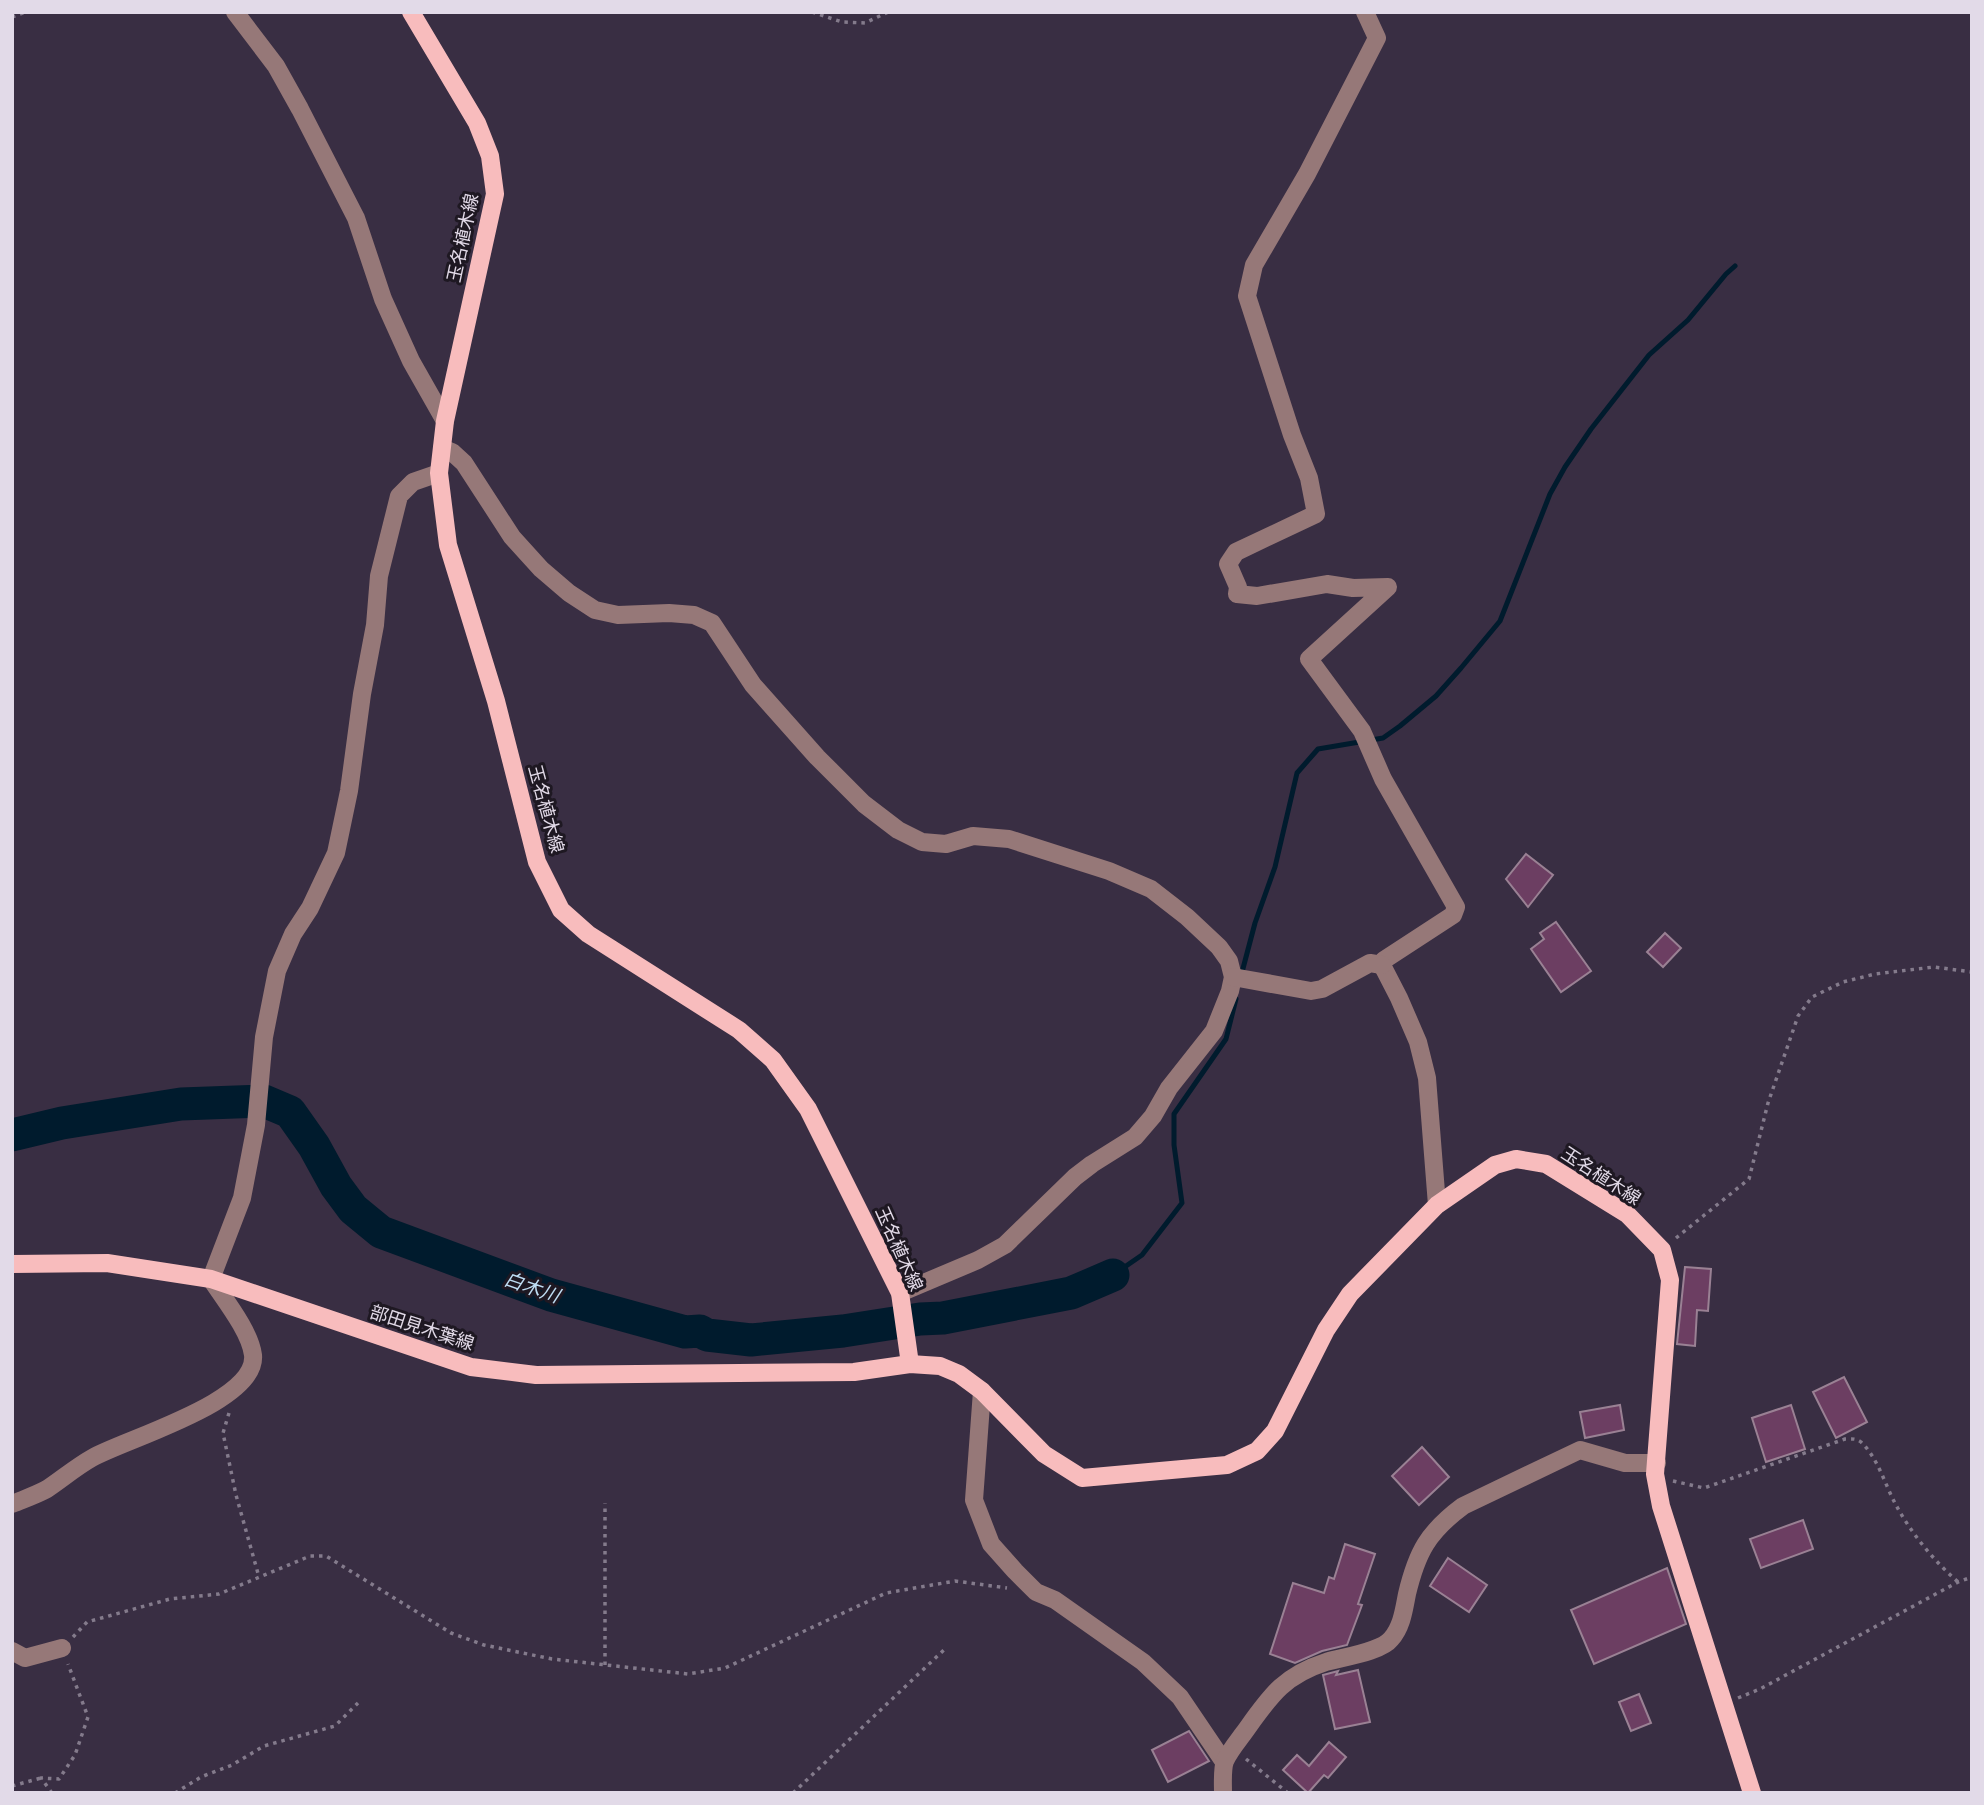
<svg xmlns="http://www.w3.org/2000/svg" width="1984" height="1805" viewBox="0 0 1984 1805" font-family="'Titillium Web','Noto Sans JP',sans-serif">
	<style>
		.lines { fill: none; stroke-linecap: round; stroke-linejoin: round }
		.stream { stroke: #001b2d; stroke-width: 5 }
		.river { stroke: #001b2d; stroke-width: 33 }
		.building { fill: #6c3e62; stroke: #9a8194; stroke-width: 2 }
		.path { stroke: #847b8c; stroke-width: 3.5; stroke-dasharray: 3.5 5; stroke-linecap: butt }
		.minor { stroke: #967878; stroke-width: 18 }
		.major { stroke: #f8bcbd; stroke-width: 18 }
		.labels { text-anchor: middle; stroke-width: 6; stroke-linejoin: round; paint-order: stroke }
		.street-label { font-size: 18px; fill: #e2dae8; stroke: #1e1822 }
		.water-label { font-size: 19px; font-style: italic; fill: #beddf3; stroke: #1e1822 }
	</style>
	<rect width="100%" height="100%" fill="#392e43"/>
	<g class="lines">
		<g class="stream">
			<polyline points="1241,976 1255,923 1275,867 1297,773 1318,749 1383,738 1400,726 1436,696 1461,668 1500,621 1550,494 1565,467 1591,429 1649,355 1688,320 1726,274 1735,266"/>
			<polyline points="1113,1275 1142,1255 1182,1203 1174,1145 1174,1114 1226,1039 1236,999"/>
		</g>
		<polyline class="river" points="12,1135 62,1123 181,1104 264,1101 290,1112 314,1146 336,1186 353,1209 381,1232 551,1295 685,1332 700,1331 707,1335 751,1340 843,1331 920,1319 943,1318 1071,1293 1113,1275"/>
	</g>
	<g class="building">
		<polygon points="1526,854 1553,875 1528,907 1506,879"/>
		<polygon points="1556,922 1591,971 1561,992 1531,949 1544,939 1540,933"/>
		<polygon points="1665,933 1681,948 1663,967 1647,952"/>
		<polygon points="1685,1267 1711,1269 1708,1311 1697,1310 1695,1346 1677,1344"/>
		<polygon points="1844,1377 1867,1422 1836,1438 1813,1392"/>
		<polygon points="1620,1405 1624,1430 1585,1438 1580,1412"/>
		<polygon points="1791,1405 1805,1449 1766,1462 1752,1418"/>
		<polygon points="1422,1447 1449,1477 1419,1505 1392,1476"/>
		<polygon points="1803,1520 1813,1549 1761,1568 1750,1539"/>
		<polygon points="1345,1544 1375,1554 1358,1604 1362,1605 1347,1645 1322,1651 1295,1663 1270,1654 1293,1583 1324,1593 1329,1577 1334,1579"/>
		<polygon points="1448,1558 1487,1585 1469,1612 1430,1586"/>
		<polygon points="1667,1568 1686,1624 1594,1664 1571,1610"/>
		<polygon points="1358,1670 1370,1722 1335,1729 1323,1675 1338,1671 1336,1675"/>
		<polygon points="1639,1694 1651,1723 1631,1731 1619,1702"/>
		<polygon points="1189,1731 1209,1761 1168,1782 1152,1750"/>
		<polygon points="1329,1742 1346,1757 1328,1778 1324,1775 1308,1793 1283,1770 1297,1755 1309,1766"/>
	</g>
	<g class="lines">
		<g class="path">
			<polyline points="812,12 842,22 865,23 888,12"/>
			<polyline points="12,17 26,12"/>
			<polyline points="1676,1238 1749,1179 1768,1103 1798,1016 1812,997 1843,982 1875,974 1934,967 1972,972"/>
			<polyline points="229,1413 223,1433 236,1495 259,1577"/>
			<path d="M1673,1481l31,7 141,-49c6,0 11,-1 16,3 17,16 24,43 35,63 15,28 38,56 62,77"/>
			<polyline points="73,1637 87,1622 170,1599 219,1594 310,1556 326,1556 451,1633 484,1645 552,1659 688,1674 725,1668 886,1593 955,1581 1007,1588"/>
			<polyline points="605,1665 605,1503"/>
			<polyline points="1738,1698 1760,1689 1958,1582 1972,1577"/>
			<polyline points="1246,1759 1288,1793"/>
			<polyline points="12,1786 41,1778"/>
			<polyline points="52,1793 41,1778 59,1779 75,1755 88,1717 68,1664"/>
			<polyline points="175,1793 201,1777 232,1765 264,1746 335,1726 358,1703"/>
			<polyline points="793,1793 947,1647"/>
		</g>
		<g class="minor">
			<polyline points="235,12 276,66 300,109 356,218 383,299 411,361 445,421"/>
			<polyline points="1365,12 1377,38 1307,174 1254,265 1247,296 1292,435 1309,478 1316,514 1236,552 1228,564 1238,587 1237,594 1257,596 1327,584 1353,588 1388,587 1309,659 1362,731 1383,779 1456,907 1453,915 1384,960 1382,965 1399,998 1418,1042 1427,1078 1437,1205"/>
			<polyline points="442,448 452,452 464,463 512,537 541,569 569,593 595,610 618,615 669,613 694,615 712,623 753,685 817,757 864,804 898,830 922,842 946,844 973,836 1009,839 1109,871 1151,889 1187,917 1219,947 1229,961 1233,977 1230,991 1214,1031 1169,1088 1153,1116 1135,1137 1092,1164 1075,1177 1005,1245 978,1260 900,1293"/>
			<polyline points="1233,977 1311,991 1322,989 1370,963 1382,965"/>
			<polyline points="982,1391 974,1500 991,1544 1015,1571 1036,1592 1055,1600 1143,1662 1180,1697 1224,1762"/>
			<path d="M12,1504c12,-5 24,-9 35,-15 15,-10 29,-22 45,-31 33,-19 166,-56 161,-103 -3,-24 -29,-56 -42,-76l31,-81 14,-73 8,-88 13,-66 16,-37 17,-26 26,-55 13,-62 13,-97 13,-69 4,-49 20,-80 14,-14 26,-9"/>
			<polyline points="12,1651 25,1658 62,1648"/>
			<path d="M1223,1793c0,-10 -1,-24 2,-32 4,-9 12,-19 18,-27 26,-36 39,-58 83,-72 17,-5 55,-10 65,-23 11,-12 13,-30 16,-45 10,-42 21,-62 56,-88l117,-56 45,13h32"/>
		</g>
		<g class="major">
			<polyline points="411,12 477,123 490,156 495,194 445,421 439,473 448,545 496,701 537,862 561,910 588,934 739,1030 773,1060 808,1109 900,1293 910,1364"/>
			<polyline points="12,1264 107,1263 211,1279 471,1367 536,1375 854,1372 910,1364 940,1366 959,1374 982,1391 1044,1454 1082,1478 1227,1465 1257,1451 1275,1431 1326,1330 1350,1294 1437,1205 1495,1165 1516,1159 1546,1164 1627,1214 1662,1250 1670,1280 1655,1474 1661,1506 1752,1793"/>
		</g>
	</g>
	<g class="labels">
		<g class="street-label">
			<text transform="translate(463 238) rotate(-78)" y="6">玉名植木線</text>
			<text transform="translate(546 809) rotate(75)" y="6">玉名植木線</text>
			<text transform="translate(1601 1176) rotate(33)" y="6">玉名植木線</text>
			<text transform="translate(899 1249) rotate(66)" y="6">玉名植木線</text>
			<text transform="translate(422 1328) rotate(18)" y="6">部田見木葉線</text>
		</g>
		<g class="water-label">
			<text transform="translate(532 1287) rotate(19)" y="7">白木川</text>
		</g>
	</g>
	<rect width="1984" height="1805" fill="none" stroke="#e2dae8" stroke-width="28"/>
</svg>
